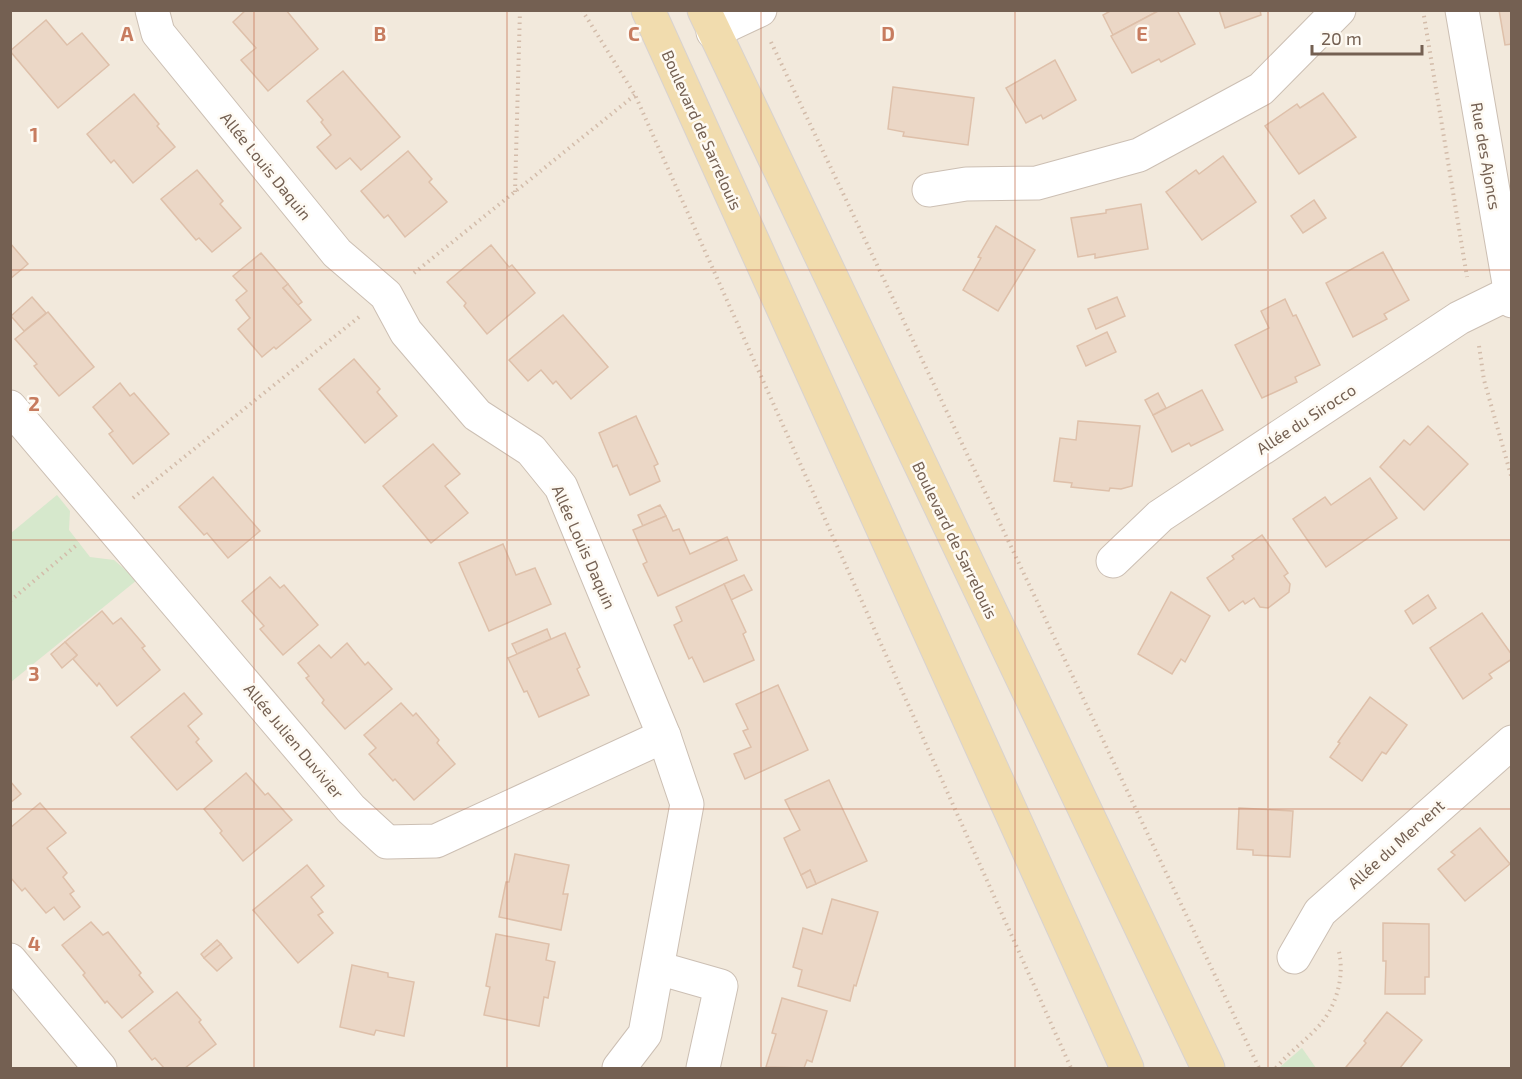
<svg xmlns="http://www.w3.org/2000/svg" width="1522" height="1079" viewBox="0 0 1522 1079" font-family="'Exo 2',sans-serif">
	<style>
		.residential { fill: #f2e9dc }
		.green { fill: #d6e8cc }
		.building { fill: #ebd7c6; stroke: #dec0aa; stroke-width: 1.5 }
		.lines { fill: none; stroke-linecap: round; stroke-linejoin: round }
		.minor-casing { stroke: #ccbfb3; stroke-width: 35 }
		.major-casing { stroke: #d8d2cf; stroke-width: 35 }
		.path { stroke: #d3bcaa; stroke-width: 4; stroke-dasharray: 1.5 4.5; stroke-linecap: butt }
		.minor { stroke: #fff; stroke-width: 33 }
		.major { stroke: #f1dcae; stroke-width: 33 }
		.grid { fill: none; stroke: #c77c5f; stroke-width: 1.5; stroke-opacity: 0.55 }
		.labels { text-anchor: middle; stroke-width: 5; stroke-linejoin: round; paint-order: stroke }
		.street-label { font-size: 16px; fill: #746052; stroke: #fefaf3 }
		.grid-label { font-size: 20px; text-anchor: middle; font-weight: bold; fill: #c77c5f; stroke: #fefaf3; stroke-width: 5; stroke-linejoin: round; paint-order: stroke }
	</style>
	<rect width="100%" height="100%" fill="#fbf6ed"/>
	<rect class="residential" x="11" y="11" width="1500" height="1057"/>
	<g class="green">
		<polygon points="57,495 70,511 69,530 90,557 114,560 137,580 11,682 11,533"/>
		<polygon points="1302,1048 1316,1068 1280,1068 1280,1067"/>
	</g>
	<g class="building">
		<polygon points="246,10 286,10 318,49 268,91 241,60 256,48 233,22"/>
		<polygon points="1112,10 1160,10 1113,35 1103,15"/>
		<polygon points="1160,10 1177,10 1195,44 1161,62 1159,59 1132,73 1111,36"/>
		<polygon points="1219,10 1260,10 1261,15 1225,28"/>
		<polygon points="1499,10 1512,10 1512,44 1505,45"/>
		<polygon points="46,20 67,45 82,33 109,65 58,108 10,51"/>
		<polygon points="1055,60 1076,100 1043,119 1041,115 1026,123 1006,88"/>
		<polygon points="343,71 400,137 361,170 350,158 336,169 317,147 331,135 321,122 323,120 307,101"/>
		<polygon points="893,87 974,98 968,145 903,136 904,132 888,129"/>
		<polygon points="1323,93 1356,137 1299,174 1265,126 1297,104 1300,108"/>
		<polygon points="134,94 159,124 157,126 175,147 133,183 114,160 111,163 87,134"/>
		<polygon points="408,151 432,179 429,182 447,202 405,237 388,215 384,218 361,191"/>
		<polygon points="1223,156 1256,202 1202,240 1166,192 1196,170 1199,174"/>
		<polygon points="197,170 223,201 220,204 241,228 212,252 199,238 196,240 161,199"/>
		<polygon points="1314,200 1326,218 1303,233 1291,216"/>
		<polygon points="1141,204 1148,249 1095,258 1095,254 1078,257 1071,218 1106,213 1106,210"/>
		<polygon points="996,226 1035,250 998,311 963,290 981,258 978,257"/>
		<polygon points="10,243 28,264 10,279"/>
		<polygon points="491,245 509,267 512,265 535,293 487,334 464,306 466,303 447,282"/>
		<polygon points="1383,252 1409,300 1384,314 1387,319 1353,337 1326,283"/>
		<polygon points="261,253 288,284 283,288 311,320 276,349 274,347 262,357 238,329 250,318 236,300 247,291 233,276"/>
		<polygon points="288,284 302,302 298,305 283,288"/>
		<polygon points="32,297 46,313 24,331 11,316"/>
		<polygon points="1117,297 1125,316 1096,329 1088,309"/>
		<polygon points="1285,299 1293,316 1296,315 1320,365 1295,377 1297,382 1262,398 1235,345 1269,328 1261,311"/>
		<polygon points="48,312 94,367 59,396 34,366 37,364 15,339"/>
		<polygon points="563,315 608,367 571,399 556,381 553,384 541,370 528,381 509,360"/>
		<polygon points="1107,332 1116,352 1086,366 1077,346"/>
		<polygon points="354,359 380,389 377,392 397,416 365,443 319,389"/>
		<polygon points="120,383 130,396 134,393 169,434 133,464 109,434 113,431 93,407"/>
		<polygon points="1202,390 1223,430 1191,446 1189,443 1172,452 1153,415"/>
		<polygon points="1158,393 1166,408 1153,415 1145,400"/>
		<polygon points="636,416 658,464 654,466 660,481 630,495 617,465 613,467 599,433"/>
		<polygon points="1078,421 1140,426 1132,486 1121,489 1110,488 1109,491 1071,487 1072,483 1054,481 1060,438 1076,440"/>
		<polygon points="1428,426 1468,464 1424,510 1380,467 1404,440 1410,445"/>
		<polygon points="433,444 460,474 445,486 468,513 431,543 383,486"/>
		<polygon points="213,477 260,531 228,558 207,533 204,535 179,507"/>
		<polygon points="1370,478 1397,518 1326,567 1293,519 1325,497 1331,505"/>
		<polygon points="660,505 666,516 643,526 638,515"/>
		<polygon points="666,516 673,531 679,529 690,554 727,537 737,560 658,596 643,564 647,562 633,530"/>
		<polygon points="1262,535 1288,573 1284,576 1290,584 1289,592 1268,608 1260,607 1254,598 1245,604 1243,601 1229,611 1207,578 1234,559 1232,556"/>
		<polygon points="503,544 516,575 535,568 551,604 489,631 459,563"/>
		<polygon points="744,575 752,590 731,600 724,584"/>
		<polygon points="270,577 280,588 284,585 318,625 283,655 260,629 264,626 242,601"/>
		<polygon points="724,584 746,632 743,634 754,660 704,682 692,657 689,659 674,625 682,621 676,607"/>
		<polygon points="1171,592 1210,616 1185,662 1181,659 1172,674 1138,654"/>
		<polygon points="1428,595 1436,608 1413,624 1405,611"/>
		<polygon points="102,611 113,624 121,618 145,646 142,648 160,670 117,706 99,683 97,686 73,659 77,655 65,642"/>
		<polygon points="1482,613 1512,655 1512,659 1489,674 1492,678 1463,699 1430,648"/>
		<polygon points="547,629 551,639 517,654 512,644"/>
		<polygon points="565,633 580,667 577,669 589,695 539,717 527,691 524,692 508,658"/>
		<polygon points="65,642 77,655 62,668 51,654"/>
		<polygon points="347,643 365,665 368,662 392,689 345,729 322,703 324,700 306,678 309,676 298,663 319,645 331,658"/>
		<polygon points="778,685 808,750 745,779 734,754 751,747 743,731 748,729 736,704"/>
		<polygon points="184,693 202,714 188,726 199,739 196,742 212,761 177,790 131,737"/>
		<polygon points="1370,697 1407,725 1386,754 1382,752 1362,781 1330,757 1340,743 1338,742"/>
		<polygon points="401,703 413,716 416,713 439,740 437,743 455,764 414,800 395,779 393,781 369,754 376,748 364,735"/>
		<polygon points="246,773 265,795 268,793 292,820 243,861 220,833 222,831 204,809"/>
		<polygon points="829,780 867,861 816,884 810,870 801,875 784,838 800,830 785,800"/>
		<polygon points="10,781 21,794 10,803"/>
		<polygon points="40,803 66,833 47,848 67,873 63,877 74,891 70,894 80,907 64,920 54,907 46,913 25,888 22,891 10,877 10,828"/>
		<polygon points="1239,808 1293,811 1290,857 1253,855 1253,850 1237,849"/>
		<polygon points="1480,828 1510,864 1465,901 1438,869 1455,855 1451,852"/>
		<polygon points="515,854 569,865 563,894 568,894 561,930 499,917 506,882 509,882"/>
		<polygon points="307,865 324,886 311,897 323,912 318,915 333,933 298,963 253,910"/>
		<polygon points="810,870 816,884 807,888 801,875"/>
		<polygon points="832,899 878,912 856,986 854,985 850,1001 798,986 802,970 793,967 803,928 822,934"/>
		<polygon points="91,922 103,935 108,932 141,973 139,975 153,992 122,1018 107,1001 105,1003 83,975 85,973 62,945"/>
		<polygon points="1383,923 1429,924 1429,977 1425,977 1425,994 1385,994 1386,961 1383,961"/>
		<polygon points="496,934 549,944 546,960 555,962 548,998 544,997 539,1026 484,1015 490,987 486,986"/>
		<polygon points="217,940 221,944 204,958 201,954"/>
		<polygon points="221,944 232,958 217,971 204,958"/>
		<polygon points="352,965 388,973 388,977 414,982 404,1036 376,1030 374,1035 340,1027"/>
		<polygon points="177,992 201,1020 199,1022 216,1044 185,1068 164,1068 155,1058 152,1060 129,1031"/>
		<polygon points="782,998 827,1011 812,1062 807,1060 804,1068 766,1067 776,1034 772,1033"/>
		<polygon points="1387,1012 1422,1040 1400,1068 1348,1068 1346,1067 1366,1043 1364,1041"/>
	</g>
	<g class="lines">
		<g class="minor-casing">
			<g id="minor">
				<polyline points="152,10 158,33 337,253 386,295 406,332 477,415 531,450 561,487 664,736 687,804 645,1034 619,1068"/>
				<polyline points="1462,10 1512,301"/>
				<polyline points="713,32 760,10"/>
				<polyline points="929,190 966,184 1037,183 1139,155 1261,89 1339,10"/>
				<polyline points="10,407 351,809 387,842 436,841 664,736"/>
				<polyline points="1113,561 1160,516 1459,318 1510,293"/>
				<polyline points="1294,957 1320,912 1512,742"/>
				<polyline points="10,960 100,1068"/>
				<polyline points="658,968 721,986 703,1068"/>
			</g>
		</g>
		<g class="major-casing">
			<g id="major">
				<polyline points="648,10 1127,1068"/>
				<polyline points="704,10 1208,1068"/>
			</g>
		</g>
		<g class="path">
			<polyline points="582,10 635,95 1071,1068"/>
			<polyline points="1423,10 1467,277"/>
			<polyline points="771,42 1259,1068"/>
			<polyline points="515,192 520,10"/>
			<polyline points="414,273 635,95"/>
			<polyline points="1479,346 1484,380 1512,479"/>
			<polyline points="133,498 359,317"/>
			<polyline points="10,601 79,543"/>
			<path d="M1276,1068c12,-15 27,-25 40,-39 19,-19 29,-50 23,-77"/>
		</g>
		<use href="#minor" class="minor"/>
		<use href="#major" class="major"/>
	</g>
	<path class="grid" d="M254,10v1058M507,10v1058M761,10v1058M1015,10v1058M1268,10v1058M10,270h1502M10,540h1502M10,809h1502"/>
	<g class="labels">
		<g class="street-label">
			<text transform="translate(702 130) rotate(66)" y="6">Boulevard de Sarrelouis</text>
			<text transform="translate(1486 156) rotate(80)" y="6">Rue des Ajoncs</text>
			<text transform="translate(266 166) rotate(51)" y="6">Allée Louis Daquin</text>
			<text transform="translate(1306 419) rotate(-33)" y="6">Allée du Sirocco</text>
			<text transform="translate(955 540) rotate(64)" y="6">Boulevard de Sarrelouis</text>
			<text transform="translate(584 547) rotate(66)" y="6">Allée Louis Daquin</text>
			<text transform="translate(294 741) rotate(50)" y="6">Allée Julien Duvivier</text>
			<text transform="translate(1396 844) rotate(-42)" y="6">Allée du Mervent</text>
		</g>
	</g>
	<g class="grid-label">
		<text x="127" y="41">A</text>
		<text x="380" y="41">B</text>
		<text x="634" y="41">C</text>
		<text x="888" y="41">D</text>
		<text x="1142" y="41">E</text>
		<text x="34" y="142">1</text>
		<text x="34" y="411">2</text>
		<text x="34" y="681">3</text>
		<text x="34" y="951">4</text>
	</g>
	<rect width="1522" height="1079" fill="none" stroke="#746052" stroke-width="24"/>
	<path d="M1312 45v9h110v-9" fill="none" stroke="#746052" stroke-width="3"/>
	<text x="1321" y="45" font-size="18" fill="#746052" stroke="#fefaf3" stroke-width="4.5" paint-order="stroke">20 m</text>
</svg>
